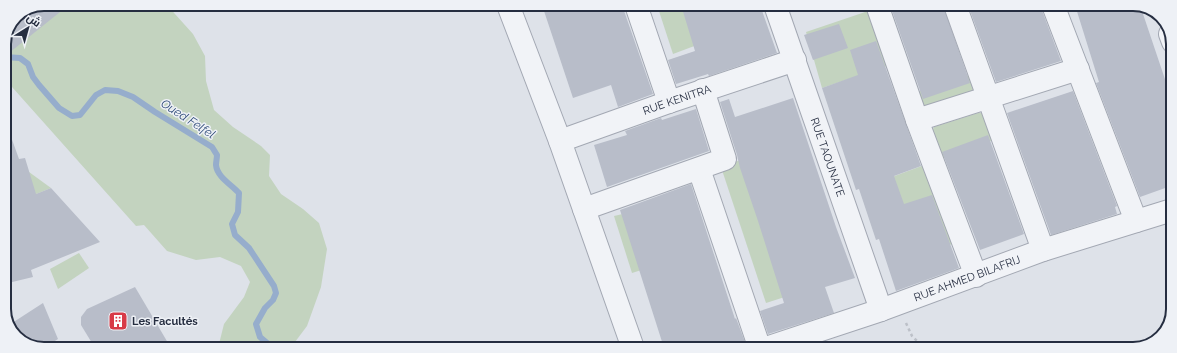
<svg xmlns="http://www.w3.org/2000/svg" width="1177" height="353" viewBox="0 0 1177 353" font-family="Raleway,Cairo,sans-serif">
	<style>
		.green { fill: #c3d3bf }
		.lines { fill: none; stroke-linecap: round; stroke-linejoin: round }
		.stream { stroke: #96adcc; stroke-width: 6 }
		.building { fill: #b8bdc9 }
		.minor-casing { stroke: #a3a8b3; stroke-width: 24 }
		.path { stroke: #bcc0c8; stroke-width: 2.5; stroke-dasharray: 3 3; stroke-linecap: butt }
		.minor { stroke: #f1f3f7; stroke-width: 22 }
		.labels { text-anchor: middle; stroke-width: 3; stroke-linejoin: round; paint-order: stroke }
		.street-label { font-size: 11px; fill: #262e41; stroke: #eef1f6 }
		.poi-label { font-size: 11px; font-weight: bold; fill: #262e41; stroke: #eef1f6; text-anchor: start }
		.water-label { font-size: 12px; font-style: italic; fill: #2d4a78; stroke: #eef1f6 }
		.rim { fill: none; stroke: #262e41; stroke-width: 2 }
	</style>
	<rect width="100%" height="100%" fill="#dee2e9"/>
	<g class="green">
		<polygon points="44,4 166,4 193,34 205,56 206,81 214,110 233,127 261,146 270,155 269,176 281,194 303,209 319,223 327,249 321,287 307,326 292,346 304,348 218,348 224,324 244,297 250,282 241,266 220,257 196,260 167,251 144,225 136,226 4,78 4,44 16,16"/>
		<polygon points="657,5 692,5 705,42 673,54"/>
		<polygon points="874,9 893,64 822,88 806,32"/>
		<polygon points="972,74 979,95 920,113 914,93"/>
		<polygon points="978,113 984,113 996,139 939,160 932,131 934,127"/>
		<polygon points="746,158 791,295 766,303 721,167"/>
		<polygon points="927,164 958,242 923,254 892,177"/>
		<polygon points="29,172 51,188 4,207 4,183"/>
		<polygon points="636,211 654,266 632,273 614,216"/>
		<polygon points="79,253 89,268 58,289 50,269"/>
	</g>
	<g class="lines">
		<path class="stream" d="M4,57l16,1 8,6 5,13 6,8 20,23 13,8 8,-1 16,-20 9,-5 13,1 15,6 22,15 57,35 5,8c0,3 -1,7 -1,10 1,12 16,20 23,28l-1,19 -6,12 3,11 14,13 25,38 2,7 -3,7 -8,8 -9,16 4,13 13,11"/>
	</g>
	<g class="building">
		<polygon points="44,4 70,4 4,57 4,44 16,16"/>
		<polygon points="542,5 622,5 653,94 618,107 611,85 573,98"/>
		<polygon points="681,5 760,5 777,53 709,76 708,74 705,75 676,84 668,60 695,51"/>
		<polygon points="890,5 943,5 970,83 923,99"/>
		<polygon points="968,5 1040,5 1061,61 996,82"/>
		<polygon points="1075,5 1140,5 1173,103 1172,184 1168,186 1168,187 1140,197 1096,83 1099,82"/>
		<polygon points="839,24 848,48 813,60 804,35"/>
		<polygon points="876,41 921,166 894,176 904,204 932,195 959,268 896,291 879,239 876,240 859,189 856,190 822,88 858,75 850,50"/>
		<polygon points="1073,91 1117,206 1115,207 1117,214 1051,235 1007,113"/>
		<polygon points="793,98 836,227 855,278 825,287 834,313 768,334 760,311 784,303 758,221 740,168 737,155 720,102 729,99 735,117"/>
		<polygon points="696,109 709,151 607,187 594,145 627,135 625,131 661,118 662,120"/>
		<polygon points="6,123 19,159 25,158 36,194 51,188 100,242 31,270 33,277 4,284 4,124"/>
		<polygon points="988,135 1024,234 980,250 942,152"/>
		<polygon points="691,184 735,319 736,318 745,342 726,348 664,348 620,210"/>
		<polygon points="135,287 171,348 95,348 81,325 81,317 87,309"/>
		<polygon points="43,303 58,339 44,348 34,348 14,335 9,325"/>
	</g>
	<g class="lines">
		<g class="minor-casing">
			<g id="minor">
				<polyline points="508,5 560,141 633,348"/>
				<polyline points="636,5 669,102"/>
				<path id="s1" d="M775,5l106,305"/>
				<polyline points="877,5 917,120 976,276"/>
				<polyline points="955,5 1043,250"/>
				<polyline points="1053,5 1136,221"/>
				<polyline points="1170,34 1173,42"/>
				<polyline points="917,120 1078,69"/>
				<path id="s2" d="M560,141l109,-39 126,-42"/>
				<polyline points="699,169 760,349"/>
				<polyline points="584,209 725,159 703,90"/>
				<path id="s3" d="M763,349l118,-39 162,-60 129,-40"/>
			</g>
		</g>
		<polyline class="path" points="906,323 912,336 925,349"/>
		<use href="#minor" class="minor"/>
	</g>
	<defs>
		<g id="building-square" transform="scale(1)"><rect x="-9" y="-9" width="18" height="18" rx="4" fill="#d83a47" stroke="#eef1f6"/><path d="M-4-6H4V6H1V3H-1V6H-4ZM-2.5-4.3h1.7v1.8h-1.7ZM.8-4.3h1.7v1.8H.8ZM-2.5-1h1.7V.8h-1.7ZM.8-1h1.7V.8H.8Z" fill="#fff"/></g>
	</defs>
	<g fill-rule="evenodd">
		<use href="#building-square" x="118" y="321"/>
	</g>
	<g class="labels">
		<g class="street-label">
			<text dy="4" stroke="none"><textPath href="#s2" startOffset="124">RUE KENITRA</textPath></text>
			<text dy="4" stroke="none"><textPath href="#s1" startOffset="161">RUE TAOUNATE</textPath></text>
			<text dy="4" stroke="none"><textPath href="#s3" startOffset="216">RUE AHMED BILAFRIJ</textPath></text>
		</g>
		<g class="poi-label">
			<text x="132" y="325">Les Facultés</text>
		</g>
		<g class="water-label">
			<text transform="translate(188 119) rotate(33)" y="4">Oued Felfel</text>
		</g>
	</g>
	<path d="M0 0H1177V353H0ZM44 11H1133A33 33 0 0 1 1166 44V309A33 33 0 0 1 1133 342H44A33 33 0 0 1 11 309V44A33 33 0 0 1 44 11Z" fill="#eef1f6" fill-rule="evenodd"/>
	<path class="rim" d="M44 11H1133A33 33 0 0 1 1166 44V309A33 33 0 0 1 1133 342H44A33 33 0 0 1 11 309V44A33 33 0 0 1 44 11Z"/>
	<g transform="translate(28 28) rotate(37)" stroke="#eef1f6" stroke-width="3" paint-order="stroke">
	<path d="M0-3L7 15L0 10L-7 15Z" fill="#262e41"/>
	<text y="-6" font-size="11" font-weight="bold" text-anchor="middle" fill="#262e41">ش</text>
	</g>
</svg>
